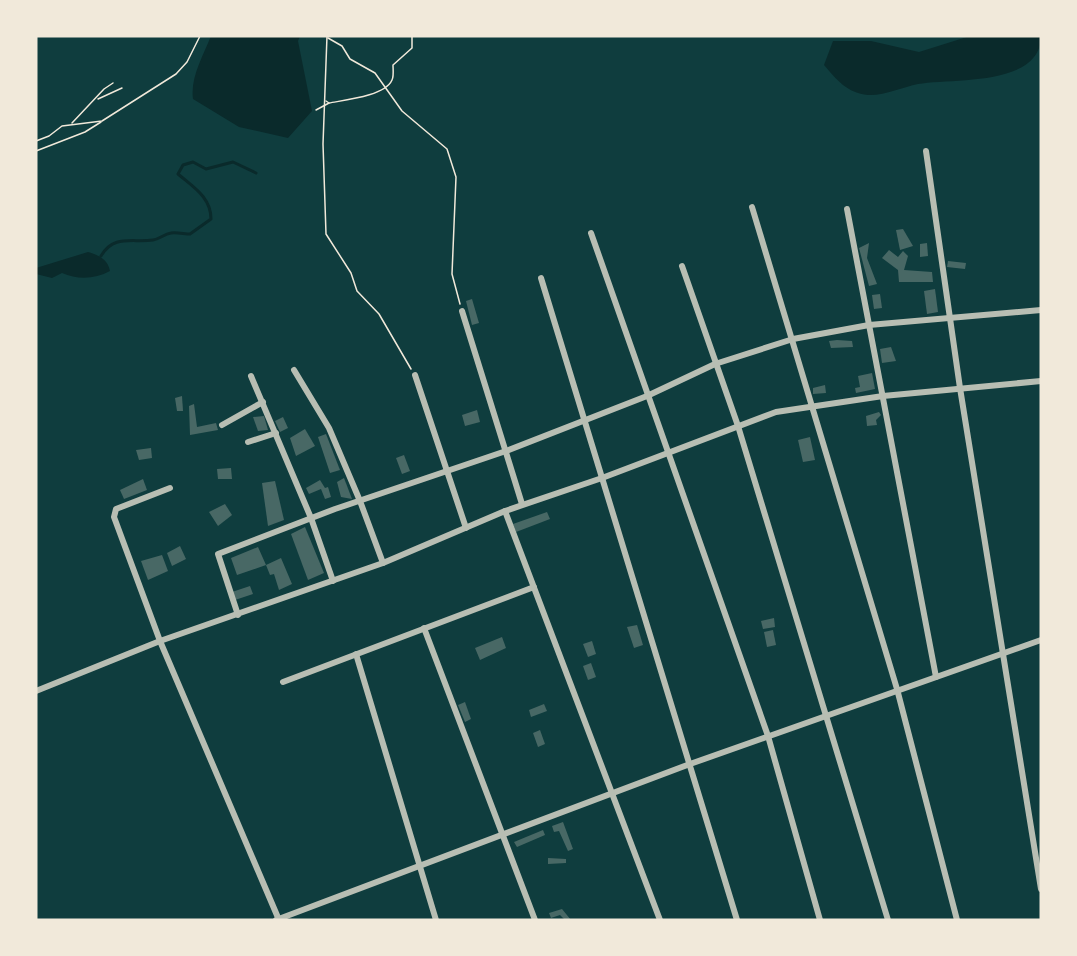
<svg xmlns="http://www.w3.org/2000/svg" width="1077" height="956" viewBox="0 0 1077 956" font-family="'Exo 2',sans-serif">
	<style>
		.water { fill: #0a2a2b }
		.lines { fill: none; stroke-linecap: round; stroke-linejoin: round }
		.stream { stroke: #0a2a2b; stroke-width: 3 }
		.building { fill: #486865 }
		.path { stroke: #f1e9da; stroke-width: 1.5 }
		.minor { stroke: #b8beb3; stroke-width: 6 }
	</style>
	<rect width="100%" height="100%" fill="#0f3d3e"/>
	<g class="water">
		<path d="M211,36h89l-2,5 14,70 -24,27 -49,-11 -46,-28c-3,-21 10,-43 18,-63z"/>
		<path d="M970,36h71c0,51 -89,42 -123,48 -15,3 -34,12 -50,11 -21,-2 -31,-15 -44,-30l9,-24h38l48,11z"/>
		<path d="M88,252c10,3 20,7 22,19 -15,8 -32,9 -48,2l-10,5 -16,-4v-6z"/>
	</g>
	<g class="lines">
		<path class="stream" d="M101,256c13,-22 31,-13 52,-16 7,-1 11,-6 18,-7 5,-1 14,1 19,1l21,-15c0,-22 -18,-32 -33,-45l5,-9 10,-3 13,7 27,-7 23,11"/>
	</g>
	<g class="building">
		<polygon points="903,229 913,246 900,250 896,230"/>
		<polygon points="869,243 867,258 877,284 869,286 859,248"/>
		<polygon points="927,243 928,256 920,257 920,244"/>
		<polygon points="889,250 898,257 903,251 908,256 904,270 932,272 933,282 899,282 898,270 882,258"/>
		<polygon points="948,261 966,263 965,269 947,267"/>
		<polygon points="935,289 938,312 927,314 924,291"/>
		<polygon points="880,294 882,308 874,309 872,295"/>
		<polygon points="472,299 479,323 472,325 466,301"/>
		<polygon points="837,340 852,341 853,347 831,348 829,341"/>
		<polygon points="891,347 896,361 882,363 880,349"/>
		<polygon points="872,373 875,389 856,393 855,388 860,387 858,376"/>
		<polygon points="825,385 826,393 813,394 813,388"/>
		<polygon points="182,396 183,411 177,411 175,398"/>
		<polygon points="194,404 197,427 216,423 218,430 190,435 189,406"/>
		<polygon points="477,410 480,422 465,426 462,415"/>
		<polygon points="879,412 881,415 876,420 877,425 867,426 866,416"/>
		<polygon points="264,416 268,430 258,431 253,417"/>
		<polygon points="283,417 288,428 280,432 275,421"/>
		<polygon points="305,429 315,446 296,456 290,438"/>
		<polygon points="326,434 340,470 330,473 318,437"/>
		<polygon points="810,437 815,460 803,462 798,440"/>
		<polygon points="151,448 152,458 139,460 136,450"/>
		<polygon points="404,455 410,471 402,474 396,458"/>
		<polygon points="231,468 232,479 218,479 217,469"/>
		<polygon points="344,478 352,499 341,497 337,482"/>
		<polygon points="143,479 147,490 124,499 120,490"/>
		<polygon points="320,480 325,488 328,487 331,497 325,499 321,489 309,494 306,488"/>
		<polygon points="275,481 284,520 268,526 262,483"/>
		<polygon points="225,504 232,515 218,526 209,512"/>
		<polygon points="547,512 550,519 516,532 513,524"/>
		<polygon points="305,527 324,573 308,580 291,534"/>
		<polygon points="180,546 186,559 172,566 167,553"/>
		<polygon points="258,547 266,565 281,558 292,584 279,590 274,574 270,575 266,565 237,575 231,558"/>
		<polygon points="162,555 168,571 148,580 141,561"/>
		<polygon points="250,586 253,594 235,600 232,592"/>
		<polygon points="774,618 775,627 763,629 761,621"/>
		<polygon points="637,625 643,645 634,648 627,627"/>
		<polygon points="773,630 776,645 767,647 764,632"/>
		<polygon points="502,637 506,648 480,660 475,648"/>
		<polygon points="592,641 596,654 588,657 583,644"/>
		<polygon points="591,663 596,677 588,680 583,666"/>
		<polygon points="465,702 471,719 465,722 458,705"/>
		<polygon points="544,704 547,711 531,717 529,710"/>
		<polygon points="540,730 545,744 538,747 533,733"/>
		<polygon points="563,822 573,849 568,851 559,831 554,832 552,826"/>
		<polygon points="543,830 545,835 517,847 514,842"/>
		<polygon points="548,858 566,859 566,863 548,864"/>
		<polygon points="562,909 571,920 565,920 560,915 551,918 549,913"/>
	</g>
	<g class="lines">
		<g class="path">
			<polyline points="327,36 323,144 326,234 351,273 357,291 379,314 411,369"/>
			<polyline points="328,38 342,46 350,59 375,73 402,111 447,149 456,177 452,274 460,304"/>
			<polyline points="98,99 122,88"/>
			<path d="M329,103c16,-3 56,-7 63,-23 2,-4 1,-11 1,-15l19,-17v-12"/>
			<polyline points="316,110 329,103 326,101"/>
			<polyline points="72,123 104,89 113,83"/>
			<polyline points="36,141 49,136 62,126 102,121 176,74 187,62 200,36"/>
			<polyline points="36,151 85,132 101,122"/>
		</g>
		<g class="minor">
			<polyline points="926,151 960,388 1041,889"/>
			<polyline points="752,207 897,689 957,920"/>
			<polyline points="847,209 936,677"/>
			<polyline points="591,233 768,736 820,920"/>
			<polyline points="682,266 738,426 888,920"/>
			<polyline points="541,278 737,920"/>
			<polyline points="462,311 522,504"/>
			<polyline points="294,370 329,428 360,501 383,563"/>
			<polyline points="415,375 466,528"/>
			<polyline points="251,376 311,518 333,581"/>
			<polyline points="222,425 263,402"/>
			<polyline points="248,442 276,433"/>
			<polyline points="170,488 116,509 114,517 160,641 279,920"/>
			<polyline points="505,511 660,920"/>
			<polyline points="238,615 218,554 335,509 506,451 647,396 715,364 793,339 869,325 1041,310"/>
			<polyline points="424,628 535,920"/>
			<polyline points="356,654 436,920"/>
			<polyline points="283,682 534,587"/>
			<polyline points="36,691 160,641 383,563 505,511 602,478 776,412 883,396 1041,381"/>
			<polyline points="276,920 690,764 1041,640"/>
		</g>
	</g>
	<rect width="1077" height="956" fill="none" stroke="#f1e9da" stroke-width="75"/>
</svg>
